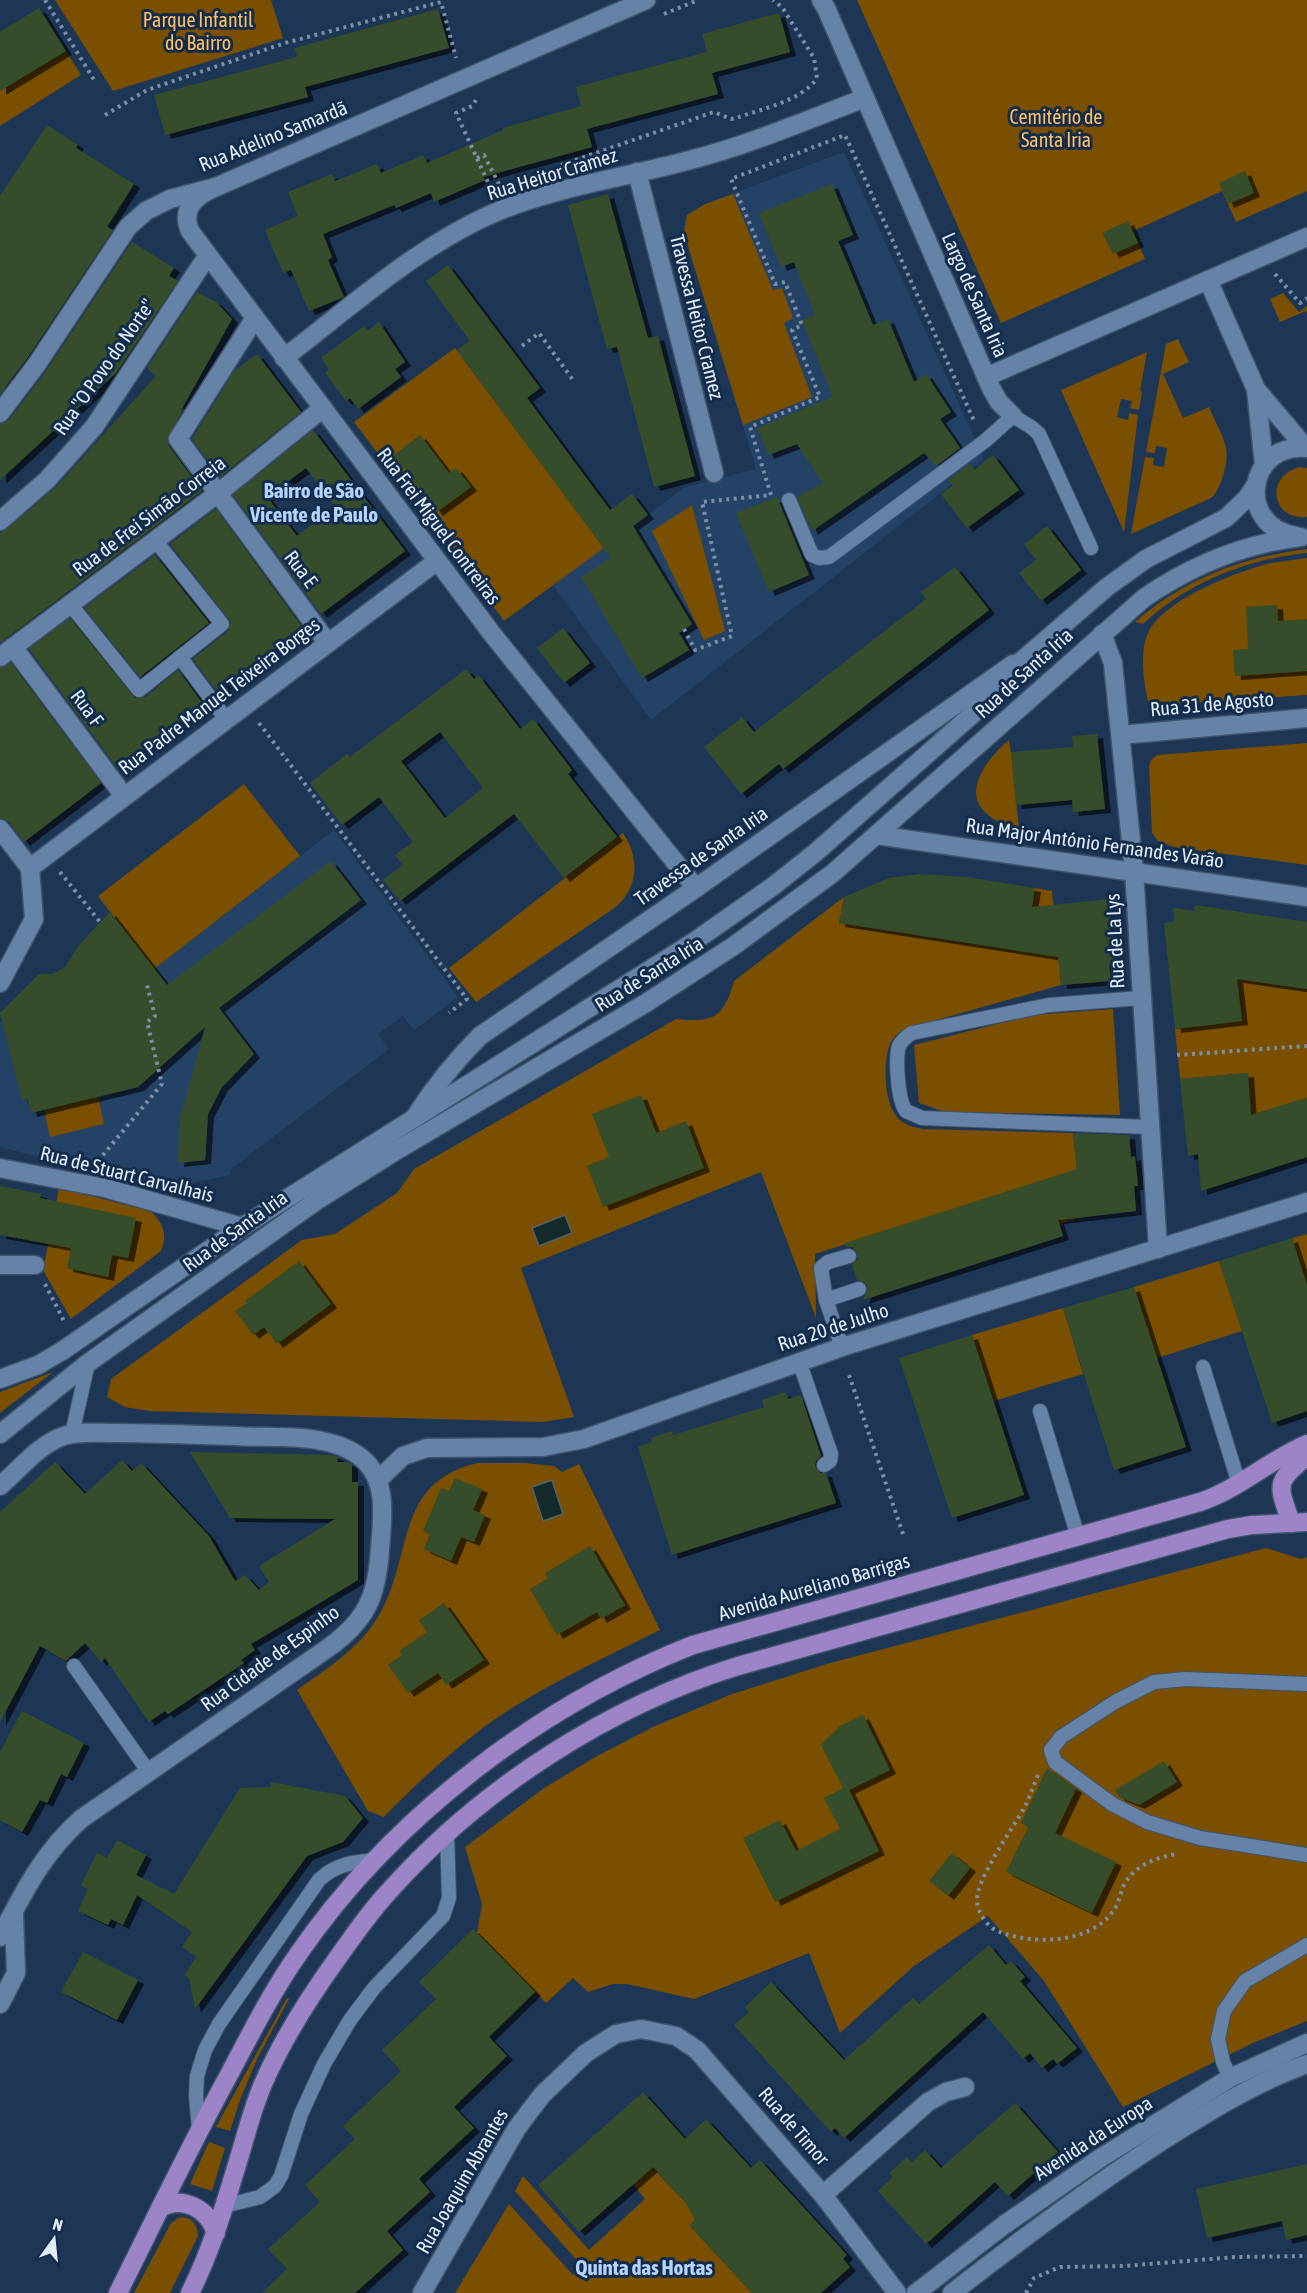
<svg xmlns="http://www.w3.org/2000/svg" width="1307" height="2293" viewBox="0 0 1307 2293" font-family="'Asap Condensed',sans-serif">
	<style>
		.built { fill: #244266 }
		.green { fill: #7a5000 }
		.water { fill: #142929; stroke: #516469; stroke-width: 1.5 }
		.building { fill: #364d29; fill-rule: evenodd; filter: url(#shadow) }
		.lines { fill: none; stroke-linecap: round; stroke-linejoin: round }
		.service-casing { stroke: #3e536d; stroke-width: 16 }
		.pedestrian-casing { stroke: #3e536d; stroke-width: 21 }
		.minor-casing { stroke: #3e536d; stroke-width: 21 }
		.tertiary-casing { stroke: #3e536d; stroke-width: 21 }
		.secondary-casing { stroke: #3e536d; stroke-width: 21 }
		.primary-casing { stroke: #3e536d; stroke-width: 21 }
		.path { stroke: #7b8ea6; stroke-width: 4; stroke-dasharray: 3 4.5; stroke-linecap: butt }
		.service { stroke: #6683a7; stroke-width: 14 }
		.pedestrian { stroke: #6683a7; stroke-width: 18 }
		.minor { stroke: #6683a7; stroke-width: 18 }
		.tertiary { stroke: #6683a7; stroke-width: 18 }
		.secondary { stroke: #6683a7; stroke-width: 18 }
		.primary { stroke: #9d84c7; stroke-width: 18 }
		.labels { text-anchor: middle; stroke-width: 6; stroke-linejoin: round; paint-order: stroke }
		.park-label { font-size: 20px; fill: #fec063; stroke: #132c4b }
		.street-label { font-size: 20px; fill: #e0edfd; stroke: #132c4b }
		.neighbourhood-label { font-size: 21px; font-weight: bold; fill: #b5d4fc; stroke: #132c4b }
	</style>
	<defs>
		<filter id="shadow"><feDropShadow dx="6" dy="4" stdDeviation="0" flood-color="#0009"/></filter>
	</defs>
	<rect width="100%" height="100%" fill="#1d3656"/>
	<g class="built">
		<polygon points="844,152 984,459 651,720 553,585 685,487 756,469 684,233 684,224 687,215 705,204"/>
		<polygon points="334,830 458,997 414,1030 403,1016 378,1034 389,1049 231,1169 230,1175 166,1189 0,1147 0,1022 143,985 154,969"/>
	</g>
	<g class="green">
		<polygon points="55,0 271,0 283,38 113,91"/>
		<polygon points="857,0 1307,0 1307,191 1236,222 1222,191 1133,231 1145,259 1001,323"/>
		<polygon points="66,51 81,75 0,126 0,91"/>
		<polygon points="733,194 773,290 782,288 793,318 784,323 812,397 743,425 684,233 687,215 705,204"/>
		<polygon points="1283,293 1299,312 1307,306 1307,312 1306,311 1280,322 1270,299"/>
		<path d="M1178,339l11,23 -26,12 20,44 26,-11c5,13 14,27 17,41 3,13 -5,42 -15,50l-80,36 14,-77 9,1 -1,7 11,2 3,-19 -11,-2 -1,7 -9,-1 20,-108z"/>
		<polygon points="455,348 604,548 504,621 354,422"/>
		<polygon points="1147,352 1140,391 1142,392 1139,410 1130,408 1132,401 1121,399 1117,417 1128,420 1129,413 1138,415 1124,532 1061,390"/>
		<path d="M1299,467l8,1v49c-35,4 -43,-40 -8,-50z"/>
		<polygon points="692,505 725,631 704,640 652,531"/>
		<path d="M1307,549v4c-60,6 -120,30 -164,71l-8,-2c50,-43 107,-65 172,-73z"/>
		<path d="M1307,558v137l-158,11c-5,-20 -10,-54 -1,-73 16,-34 88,-61 122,-70 12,-2 25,-3 37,-5z"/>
		<path d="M1009,740l2,12 8,77c-12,-4 -25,-7 -34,-17 -24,-23 6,-57 24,-72z"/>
		<polygon points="1307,743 1307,865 1174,847 1158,841 1152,833 1149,765 1152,759 1157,755"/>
		<polygon points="244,784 300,856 154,969 98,896"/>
		<path d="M623,833c17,25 16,56 -10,76l-137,93 -27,-34z"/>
		<path d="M1035,888l17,3 9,94 -153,43c-5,3 -12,5 -15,11 -12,16 -9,64 4,78 7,8 16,10 26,12l150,4 9,84 -23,7 -15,-44 -229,74 1,64 -55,-146 -240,96 53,149 -31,5 -394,-11 -24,-4 -18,-10 4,-18 191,-139 33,-6 62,-41 17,-24 262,-150c38,4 48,-2 58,-38l110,-84 -5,26 186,29z"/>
		<polygon points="1237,979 1307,989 1307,1098 1251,1115 1248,1073 1180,1079 1175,1029 1242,1021"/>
		<polygon points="1113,1009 1120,1115 945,1112 919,1103 914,1045 1033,1015"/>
		<polygon points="98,1097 104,1124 50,1137 44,1110"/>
		<path d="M59,1188l91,23c13,11 18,24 11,40l-90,68 -28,-49z"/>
		<polygon points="1307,1234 1307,1285 1292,1238"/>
		<polygon points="1219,1261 1242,1331 1157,1358 1134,1287"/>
		<polygon points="1063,1308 1083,1374 994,1401 972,1335"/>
		<polygon points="53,1372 0,1413 0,1392"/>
		<path d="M478,1463h47l29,3 8,6 17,-8 81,166c-61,31 -126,59 -181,101 -34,26 -65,55 -95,86l-16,-6 -71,-121c28,-20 61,-41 79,-70 39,-61 16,-138 102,-157z"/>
		<polygon points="1266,1548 1301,1559 1307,1557 1307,2021 1255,2042 1123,2107 1044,1981 988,1916 914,1966 840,2033 809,1953 694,1999 627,1984 613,1984 588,1992 573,1978 546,2003 477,1934 482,1904 465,1847 544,1788 597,1756 655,1726 732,1694 830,1663"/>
		<polygon points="287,1998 289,1999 257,2059 240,2100 230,2131 216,2127"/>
		<polygon points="209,2142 225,2148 212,2191 190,2184"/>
		<polygon points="652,2167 699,2217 690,2226 752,2293 455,2293 509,2204 573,2275 583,2267 515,2191 523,2176 589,2250 645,2199 633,2184"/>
		<path d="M180,2217c11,0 18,7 18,19l-28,57h-36l37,-70z"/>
	</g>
	<g class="water">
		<polygon points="565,1215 572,1233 539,1246 532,1228"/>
		<polygon points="552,1480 563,1514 543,1521 532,1487"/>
	</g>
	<g class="building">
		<polygon points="39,8 66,51 0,91 0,32"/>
		<polygon points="438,9 449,48 305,87 308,97 165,135 154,95 297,57 295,48"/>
		<polygon points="779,13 790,52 712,73 718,94 587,129 592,147 483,177 485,180 434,202 431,193 396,208 394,205 323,234 332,257 328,260 344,297 309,311 291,270 283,273 265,230 298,216 288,192 332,174 335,181 377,164 381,173 423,155 427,163 503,130 503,128 581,106 576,87 707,52 702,34"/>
		<polygon points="47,125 78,145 76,148 134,184 107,227 113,230 28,357 0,394 0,196"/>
		<polygon points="1245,171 1254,193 1228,204 1219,183"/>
		<polygon points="832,184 853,235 838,241 873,325 888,319 914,382 926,374 951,412 940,419 960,448 936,466 924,453 812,531 797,497 823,483 797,444 768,455 757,428 833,397 802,320 815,315 794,262 781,267 759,213"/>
		<polygon points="608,194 648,338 658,336 695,476 654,487 617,347 607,349 568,205"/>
		<polygon points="1128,221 1138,243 1113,254 1102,233"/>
		<polygon points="132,242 174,268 169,276 178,281 116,373 0,480 0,424 9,420 46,371"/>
		<polygon points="448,265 540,388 527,398 610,510 632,494 648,515 633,526 692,624 679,633 689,650 642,678 581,577 611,558 457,350 470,341 426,281"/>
		<polygon points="197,292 216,302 232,319 180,412 184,408 167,439 169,446 202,491 0,643 0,533 7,529 55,488 156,376 147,368"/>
		<polygon points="379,322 405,362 395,369 401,377 358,409 350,398 346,401 333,384 325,372 329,370 321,358 364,326 367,331"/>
		<polygon points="257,354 301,412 220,477 192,439 235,370"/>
		<path d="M313,430l92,121 -84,63 -88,-119zM306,468l29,39 -38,29 -30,-39z"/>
		<polygon points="420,435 449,473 456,468 471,487 437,512 394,455"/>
		<polygon points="993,455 1019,490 967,528 941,494 953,485 948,480 970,464 974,470"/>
		<polygon points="777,497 809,575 769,592 736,513"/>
		<polygon points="216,509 303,628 217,692 193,659 228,631 231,622 170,544"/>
		<polygon points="1047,526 1081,570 1041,601 1019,573 1036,560 1024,544"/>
		<polygon points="155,555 209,623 140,677 84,608"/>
		<polygon points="955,567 989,610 783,769 779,764 741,794 704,747 742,717 754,732 926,599 921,592"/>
		<polygon points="1277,605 1278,621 1307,619 1307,671 1235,676 1233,650 1248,649 1246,607"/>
		<polygon points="70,618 135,698 145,697 178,670 203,704 118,769 29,649"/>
		<polygon points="563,628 590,663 564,683 537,648"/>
		<polygon points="11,663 101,783 24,842 9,822 0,818 0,668"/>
		<path d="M466,669l8,10 5,-3 41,53 13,-10 39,51 -4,4 49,63 -53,41 -50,-64 -114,87 -17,-21 20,-15 -8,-10 18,-13 -34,-45 -37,28 -32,-42 37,-29 3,3zM440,732l43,56 -38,30 -44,-57z"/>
		<polygon points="1097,734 1105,809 1073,812 1072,800 1016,805 1011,752 1073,747 1072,736"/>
		<polygon points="331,861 361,900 219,1008 254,1054 222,1087 208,1114 205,1160 178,1163 180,1119 205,1027 138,1087 31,1113 27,1098 22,1100 0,1013 39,974 53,974 66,966 78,946 110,912 167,985"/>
		<polygon points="920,874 967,877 1035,888 1032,907 1112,899 1117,964 1109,965 1111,981 1061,985 1058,957 839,923 844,897 889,878"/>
		<polygon points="1195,905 1307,922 1307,989 1237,979 1242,1021 1175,1029 1164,923 1174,922 1173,908 1194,911"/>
		<polygon points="1248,1073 1251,1115 1307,1098 1307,1157 1201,1191 1198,1154 1188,1156 1180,1079"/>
		<polygon points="641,1095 656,1133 686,1121 704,1168 603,1207 587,1166 609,1157 592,1114"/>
		<polygon points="1073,1133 1129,1135 1131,1157 1135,1156 1138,1186 1134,1186 1136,1211 1058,1220 1063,1236 863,1300 868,1287 864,1282 857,1280 852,1264 858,1259 857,1253 852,1247 846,1247 845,1243 1077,1169"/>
		<polygon points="0,1186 41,1194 40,1198 136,1218 128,1258 112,1255 108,1277 67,1268 71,1248 0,1235"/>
		<polygon points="1292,1238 1307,1285 1307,1411 1272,1423 1219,1261"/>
		<polygon points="299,1261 331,1304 277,1344 264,1327 253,1335 235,1311 247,1303 245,1301"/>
		<polygon points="1134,1287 1186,1447 1114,1470 1063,1308"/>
		<polygon points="972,1335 1024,1495 952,1518 899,1358"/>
		<polygon points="785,1392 788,1399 801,1395 821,1456 816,1461 815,1466 820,1473 826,1473 836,1503 672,1555 638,1447 652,1442 651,1438 672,1431 673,1435 764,1407 762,1400"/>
		<polygon points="190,1452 333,1455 338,1457 337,1462 348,1462 352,1465 352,1482 358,1482 358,1580 251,1644 255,1650 241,1660 244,1663 168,1714 165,1711 149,1722 105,1658 101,1662 85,1643 66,1661 40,1646 0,1722 0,1512 55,1462 85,1494 122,1460 132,1471 141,1463 209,1536 235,1581 245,1575 259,1590 269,1582 259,1566 335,1519 230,1518"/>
		<polygon points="455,1478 482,1489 473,1510 485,1515 474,1542 461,1537 451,1561 424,1549 430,1534 423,1531 441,1488 449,1491"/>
		<polygon points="590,1546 625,1605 601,1619 597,1612 557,1635 530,1589 548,1578 545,1573"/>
		<polygon points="444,1603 484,1660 446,1685 438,1673 408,1693 388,1665 402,1655 399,1651 427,1632 419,1620"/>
		<polygon points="22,1711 84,1743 67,1777 61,1774 47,1803 40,1800 22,1832 0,1820 0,1752"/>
		<polygon points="863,1715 890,1770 849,1790 879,1851 775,1902 743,1838 780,1820 796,1851 840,1829 824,1798 843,1788 821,1745 840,1726"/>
		<polygon points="1164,1761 1177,1782 1139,1805 1119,1797 1115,1790"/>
		<polygon points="1047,1768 1076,1789 1055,1833 1116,1862 1092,1913 1006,1872 1028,1827 1021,1823"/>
		<polygon points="271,1782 345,1796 363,1818 343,1842 307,1856 195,2009 189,1978 184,1975 196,1957 182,1947 192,1932 137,1895 123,1925 111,1919 108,1925 78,1911 88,1889 81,1885 97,1853 107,1858 117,1840 146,1855 136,1875 174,1894 240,1788 270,1787"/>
		<polygon points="952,1853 970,1868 948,1896 929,1881"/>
		<polygon points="473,1929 535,1992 489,2037 507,2056 454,2107 474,2128 419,2179 430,2192 387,2231 403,2250 355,2293 262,2293 287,2269 268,2249 320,2202 305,2185 355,2139 343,2126 401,2071 382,2050 436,1999 419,1982"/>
		<polygon points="989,1945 1006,1965 1011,1961 1025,1977 1020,1981 1077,2048 1057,2064 1053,2059 1042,2068 1030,2053 1023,2059 983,2012 844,2138 835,2128 831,2132 734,2025 749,2012 745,2007 771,1982 844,2060 913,1998 919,2004"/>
		<polygon points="83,1952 138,1980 117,2020 61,1992"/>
		<polygon points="643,2092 685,2139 706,2119 751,2168 760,2160 847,2255 843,2259 850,2267 821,2293 752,2293 689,2225 695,2220 686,2203 653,2167 579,2232 538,2185"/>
		<polygon points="1015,2103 1058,2152 1008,2196 995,2182 926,2244 878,2191 893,2177 889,2173 907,2157 912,2162 925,2150 941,2168"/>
		<polygon points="1307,2164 1307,2235 1286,2240 1282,2221 1207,2238 1196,2189"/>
	</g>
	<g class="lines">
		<g class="service-casing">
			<g id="service">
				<polyline points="789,500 812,555 819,558 829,557 985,441 1013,416 1031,427 1039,434 1091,548"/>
				<polyline points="70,604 139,690 222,624 155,540"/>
				<polyline points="180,657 226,719"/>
				<path d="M1141,998l-92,7 -137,28c-5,3 -10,7 -13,13 -4,13 -1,55 7,65l16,7 226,9"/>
				<polyline points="826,1300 859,1289"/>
				<polyline points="842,1347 826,1300 821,1268 828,1262 849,1256"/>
				<polyline points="799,1361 831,1454 830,1461 824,1465"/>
				<polyline points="1203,1367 1239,1484"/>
				<polyline points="1040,1411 1078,1537"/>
				<polyline points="72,1434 88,1363"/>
				<polyline points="74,1666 148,1771"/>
				<polyline points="1307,1684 1186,1679 1154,1682 1115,1702 1061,1737 1051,1750 1055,1762 1112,1804 1147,1822 1200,1838 1307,1855"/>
				<polyline points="1230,2078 1223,2062 1218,2039 1224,2011 1245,1981 1307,1945"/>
				<path d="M199,2130l-3,-34 1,-20 8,-26 14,-26 100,-144c17,-16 34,-18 57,-20"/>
				<polyline points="224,2206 260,2197 275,2186 281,2176 301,2114 324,2064 350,2020 374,1988 443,1916 449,1898 447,1833"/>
			</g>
		</g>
		<g class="pedestrian-casing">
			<polyline id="pedestrian" points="0,983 34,919 30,868"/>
		</g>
		<g class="minor-casing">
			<g id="minor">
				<polyline points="821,0 826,8 991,388 999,402 1013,416"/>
				<polyline points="637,172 714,473"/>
				<path d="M216,187c-19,8 -36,21 -26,44l303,404 203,253"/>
				<polyline points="255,318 178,439 328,643"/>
				<path d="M284,358c69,-53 137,-115 217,-148 61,-24 126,-33 189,-50 59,-15 117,-40 175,-62"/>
				<polyline points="986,377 1307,237"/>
				<polyline points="0,413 37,364 128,227 146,211 170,199 216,187 646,0"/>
				<polyline points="0,521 47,480 94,427 208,255"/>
				<polyline points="1102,634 1113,663 1134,871 1158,1249"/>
				<polyline points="13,647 124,796"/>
				<polyline points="0,657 217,494 323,408"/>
				<polyline points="1121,735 1307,718"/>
				<polyline points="0,829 30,868 437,561"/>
				<polyline points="876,835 1307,897"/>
				<path d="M415,1117c19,-30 40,-56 65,-81l216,-148 317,-224"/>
				<polyline points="0,1168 105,1188 242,1227"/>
				<polyline points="0,1265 35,1265"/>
				<polyline points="378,1480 403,1456 427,1448 543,1447 584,1439 842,1347 1307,1202"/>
				<path d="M0,1486c19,-16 39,-42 64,-50 15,-5 33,-3 49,-3 41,0 82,2 123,3 28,2 58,-1 86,5 16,3 32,9 44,21 22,23 16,58 14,87 -3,47 -13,71 -52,99l-247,171c-39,35 -57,73 -81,118"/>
				<polyline points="0,2004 16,1973 14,1914"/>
				<polyline points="823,2195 928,2102 946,2092 965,2087"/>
				<polyline points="422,2293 517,2128 542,2095 586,2053 616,2034 641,2029 676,2036 697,2050 823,2195 897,2293"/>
			</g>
		</g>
		<g class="tertiary-casing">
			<g id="tertiary">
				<polyline points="1208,280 1256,389 1305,447"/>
				<polyline points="1256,389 1264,465"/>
			</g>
		</g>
		<g class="secondary-casing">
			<g id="secondary">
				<path d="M1296,536c-61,-10 -49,-94 11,-88"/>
				<polyline points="0,1379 38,1365 62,1351 242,1227 692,943 772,887 815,853 975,712 1019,663 1107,587 1146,559 1226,518 1247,498 1255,486"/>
				<path d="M0,1434l88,-71 231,-164 75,-47 252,-149 89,-58 98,-72 311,-275c48,-33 99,-54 157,-61"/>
				<polyline points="916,2293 1004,2225 1102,2157 1230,2078 1307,2043"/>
				<path d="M952,2293c68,-53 138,-105 210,-152 46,-29 94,-59 145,-77"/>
			</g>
		</g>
		<g class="primary-casing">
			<g id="primary">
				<path d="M1291,1523c-13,-39 -17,-40 16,-67"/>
				<path d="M160,2208c24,-13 48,1 56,25"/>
				<path d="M118,2293c37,-74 73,-149 113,-222 21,-40 42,-81 68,-118 94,-136 241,-248 394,-308l507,-143c39,-13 69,-42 107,-58"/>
				<path d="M190,2293c23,-46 37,-95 52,-145 6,-21 12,-43 21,-64 20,-46 47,-88 76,-128 17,-24 33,-47 53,-68 91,-101 217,-182 346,-222l490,-137 24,-4 55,-3"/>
			</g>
		</g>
		<g class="path">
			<polyline points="45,0 96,83"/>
			<polyline points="664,14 698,0"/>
			<polyline points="476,100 472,106 456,113 492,191"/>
			<polyline points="105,115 147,90 285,43 441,2 456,58"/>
			<polyline points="477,158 484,155 500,186"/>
			<path d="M561,165l153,-53 17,7 5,-1c25,-9 66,-17 81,-40l-3,-20 -32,-51 -9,-7"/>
			<polyline points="1275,274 1300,303 1307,298"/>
			<polyline points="522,346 539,333 573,380"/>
			<polyline points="684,629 695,650 732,636 702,502 771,495 750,427 820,397 792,330 802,325 785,282 775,284 731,179 845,135 975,423"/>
			<polyline points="259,723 467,999 449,1013"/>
			<polyline points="60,872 100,922"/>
			<polyline points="1177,1055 1307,1046"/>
			<polyline points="98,1161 162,1084 147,1022 155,1016 146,981"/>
			<polyline points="45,1284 65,1323"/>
			<polyline points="849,1375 903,1534"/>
			<path d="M1038,1775c-5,11 -8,22 -14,33 -12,22 -48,71 -47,93 1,13 11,27 23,31 35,13 90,12 114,-22 5,-7 6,-17 10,-25 10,-19 32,-28 53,-31"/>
			<polyline points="1026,2293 1034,2278 1060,2267 1124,2266 1236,2257 1307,2256"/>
		</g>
		<use href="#service" class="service"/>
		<use href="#pedestrian" class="pedestrian"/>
		<use href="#minor" class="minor"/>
		<use href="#tertiary" class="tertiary"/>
		<use href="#secondary" class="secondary"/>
		<use href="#primary" class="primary"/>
	</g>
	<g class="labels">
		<g class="park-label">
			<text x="198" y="27">Parque Infantil<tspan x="198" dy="23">do Bairro</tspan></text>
			<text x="1056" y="124">Cemitério de<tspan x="1056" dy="23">Santa Iria</tspan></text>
		</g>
		<g class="street-label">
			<text transform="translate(273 136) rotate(-22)" y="7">Rua Adelino Samardã</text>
			<text transform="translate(552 174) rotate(-17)" y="7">Rua Heitor Cramez</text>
			<text transform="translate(975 295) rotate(66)" y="7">Largo de Santa Iria</text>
			<text transform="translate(697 317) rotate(76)" y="7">Travessa Heitor Cramez</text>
			<text transform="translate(104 367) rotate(-55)" y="7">Rua "O Povo do Norte"</text>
			<text transform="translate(149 516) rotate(-37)" y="7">Rua de Frei Simão Correia</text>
			<text transform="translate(439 526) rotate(53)" y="7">Rua Frei Miguel Contreiras</text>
			<text transform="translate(301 569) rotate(53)" y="7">Rua E</text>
			<text transform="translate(1024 673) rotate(-42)" y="7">Rua de Santa Iria</text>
			<text transform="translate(219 696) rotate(-37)" y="7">Rua Padre Manuel Teixeira Borges</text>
			<text transform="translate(1212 704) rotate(-5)" y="7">Rua 31 de Agosto</text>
			<text transform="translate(87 708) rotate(53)" y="7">Rua F</text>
			<text transform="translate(1095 843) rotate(8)" y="7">Rua Major António Fernandes Varão</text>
			<text transform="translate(701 856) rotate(-35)" y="7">Travessa de Santa Iria</text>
			<text transform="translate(1115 941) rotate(-93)" y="7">Rua de La Lys</text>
			<text transform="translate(649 974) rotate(-32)" y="7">Rua de Santa Iria</text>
			<text transform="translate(127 1174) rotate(14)" y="7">Rua de Stuart Carvalhais</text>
			<text transform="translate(235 1231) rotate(-36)" y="7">Rua de Santa Iria</text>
			<text transform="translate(833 1327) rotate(-18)" y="7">Rua 20 de Julho</text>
			<text transform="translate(814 1587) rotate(-16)" y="7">Avenida Aureliano Barrigas</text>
			<text transform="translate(270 1658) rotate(-36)" y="7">Rua Cidade de Espinho</text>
			<text transform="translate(794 2126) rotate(49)" y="7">Rua de Timor</text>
			<text transform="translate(1093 2138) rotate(-33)" y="7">Avenida da Europa</text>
			<text transform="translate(462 2181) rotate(-60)" y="7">Rua Joaquim Abrantes</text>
		</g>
		<g class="neighbourhood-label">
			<text x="314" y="498">Bairro de São<tspan x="314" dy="24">Vicente de Paulo</tspan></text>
			<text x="644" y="2275">Quinta das Hortas</text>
		</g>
	</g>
	<g transform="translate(54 2239) rotate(15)" stroke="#132c4b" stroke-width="4.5" paint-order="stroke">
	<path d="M0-4.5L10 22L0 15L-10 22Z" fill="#e0edfd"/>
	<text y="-9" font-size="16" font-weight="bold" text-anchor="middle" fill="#e0edfd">N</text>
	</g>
</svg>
